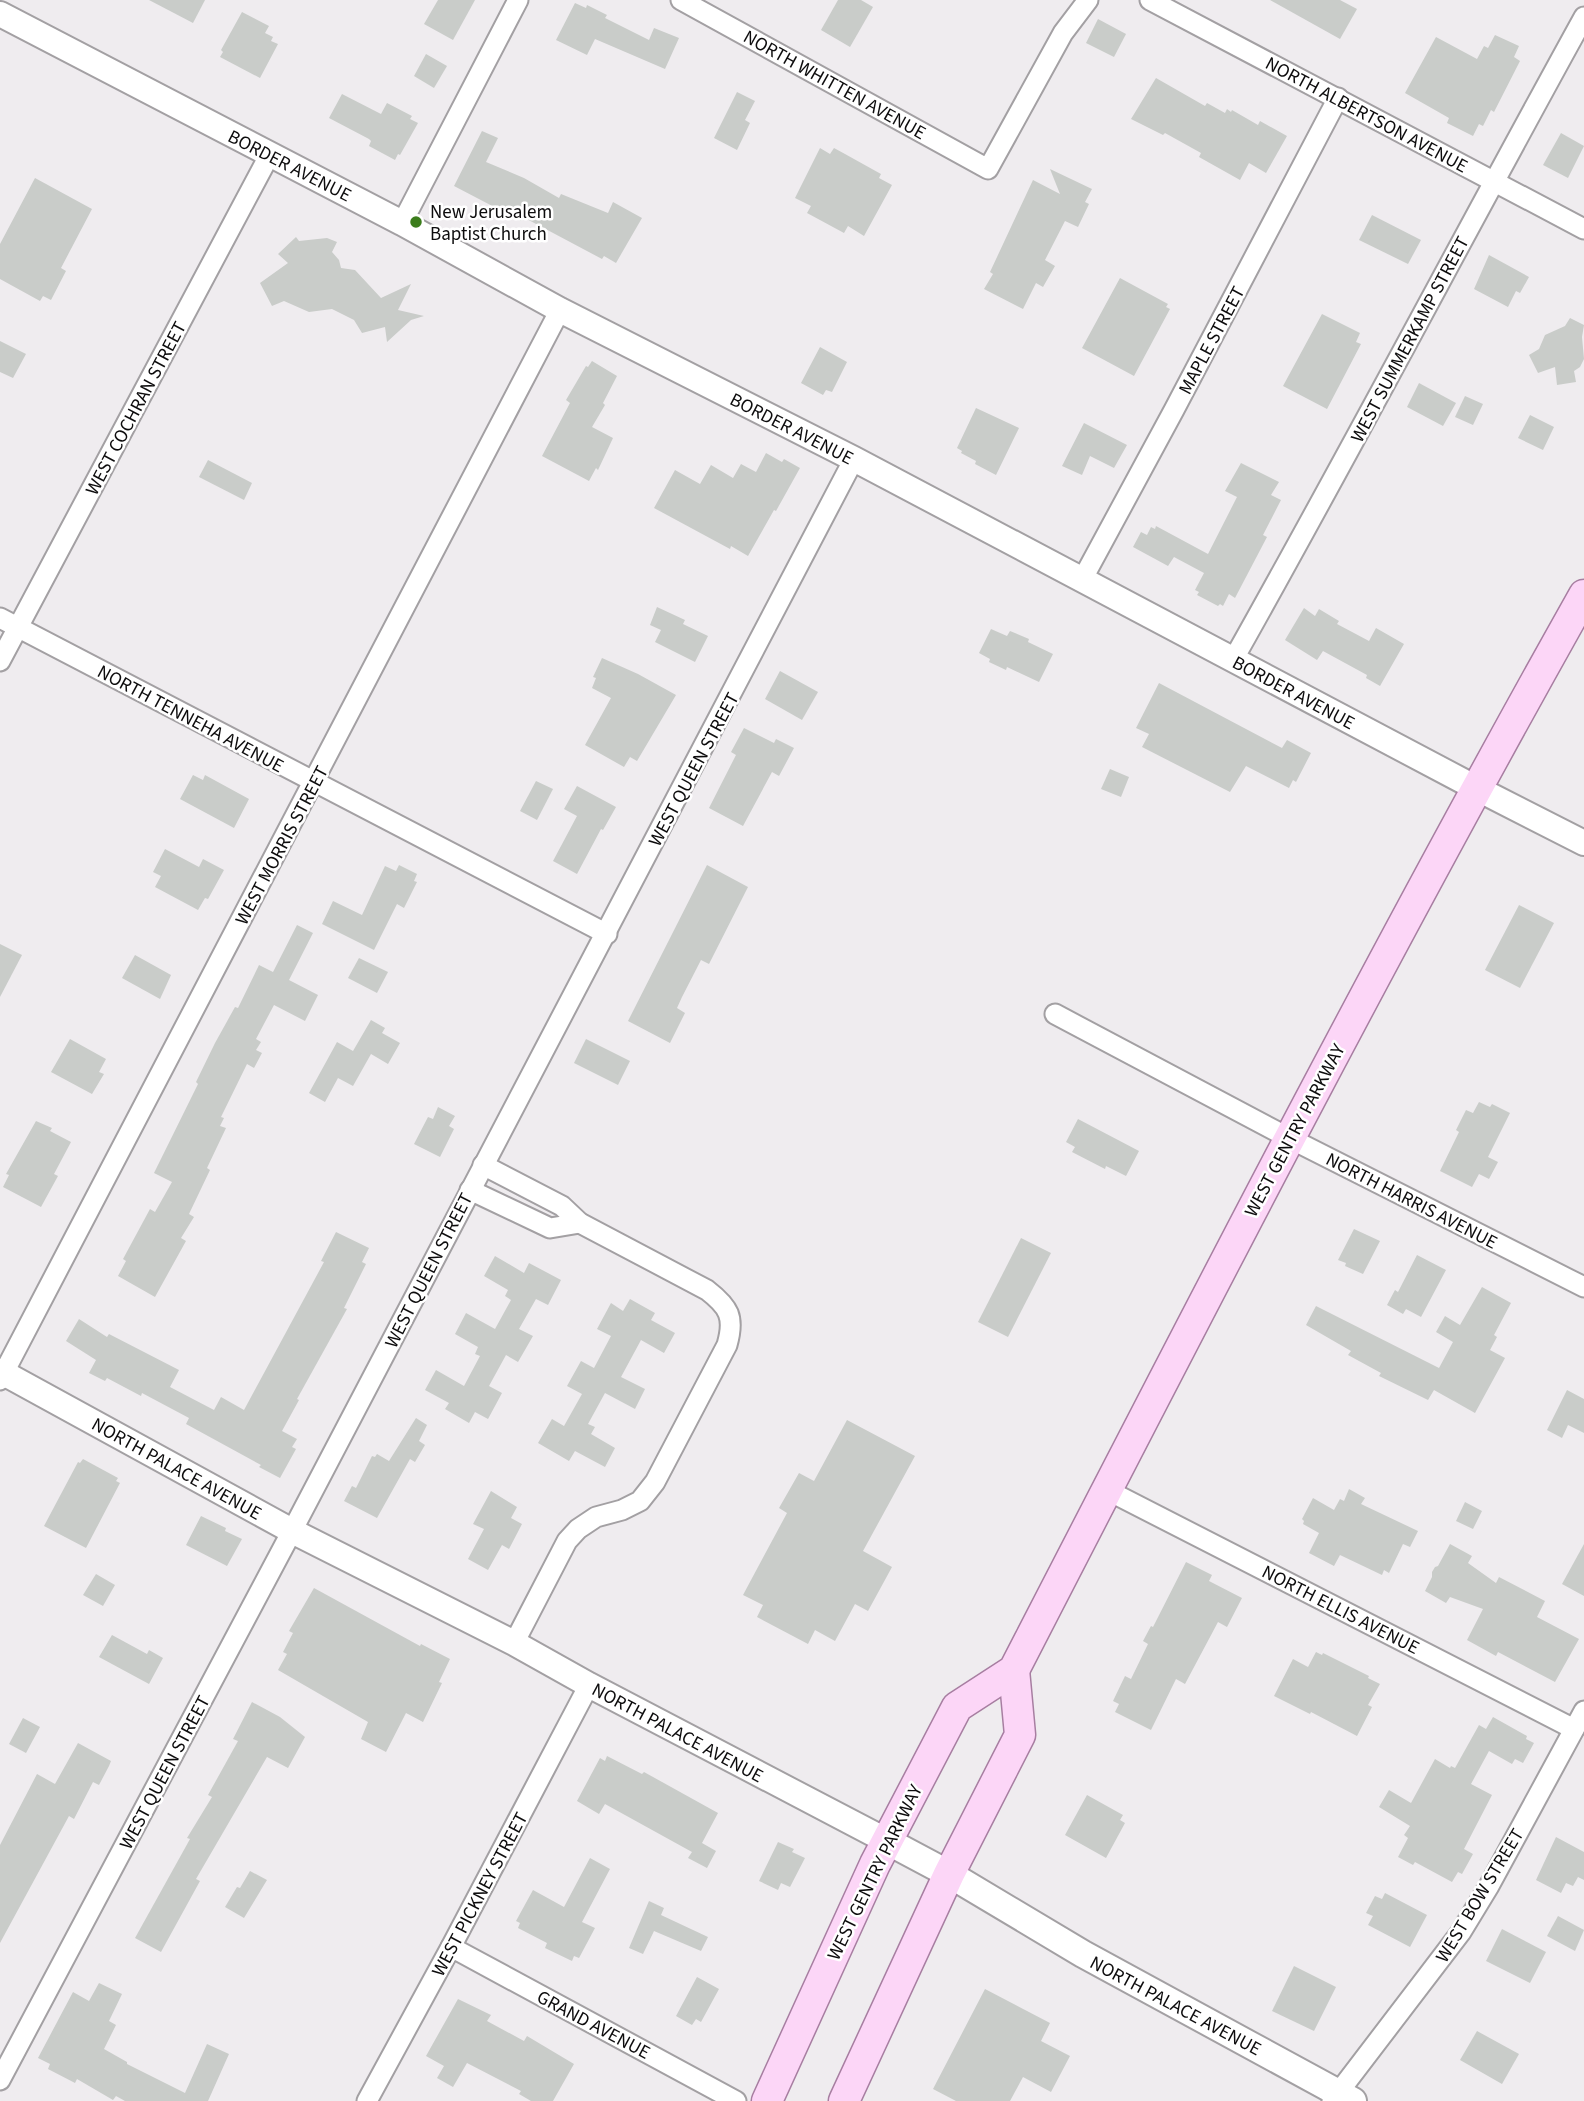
<svg xmlns="http://www.w3.org/2000/svg" width="1584" height="2101" viewBox="0 0 1584 2101" font-family="'Source Sans 3',sans-serif">
	<style>
		.building { fill: #c9ccc9 }
		.lines { fill: none; stroke-linecap: round; stroke-linejoin: round }
		.minor-casing { stroke: #a3a0a3; stroke-width: 23 }
		.tertiary-casing { stroke: #a3a0a3; stroke-width: 28 }
		.secondary-casing { stroke: #a3a0a3; stroke-width: 30 }
		.primary-casing { stroke: #a77ea1; stroke-width: 33 }
		.minor { stroke: #fff; stroke-width: 19 }
		.tertiary { stroke: #fff; stroke-width: 24 }
		.secondary { stroke: #fff; stroke-width: 26 }
		.primary { stroke: #fcd6f7; stroke-width: 30 }
		.poi-dot { fill: #3c7d1c; stroke: #fff; stroke-width: 2.5 }
		.labels { text-anchor: middle; stroke-width: 5; stroke-linejoin: round; paint-order: stroke }
		.street-label { font-size: 19px; fill: #0d0c0d; stroke: #fff }
		.poi-label { font-size: 19px; fill: #0d0c0d; stroke: #fff; text-anchor: start }
	</style>
	<rect width="100%" height="100%" fill="#efecef"/>
	<g class="building">
		<polygon points="149,0 205,0 193,23"/>
		<polygon points="438,0 475,0 453,40 424,24"/>
		<polygon points="838,0 861,0 873,7 850,47 821,30"/>
		<polygon points="1270,0 1340,0 1357,9 1340,39"/>
		<polygon points="575,3 586,8 587,5 607,15 605,18 649,40 654,28 679,38 665,69 595,39 587,55 556,40"/>
		<polygon points="242,12 269,26 265,33 273,37 271,41 278,44 260,78 220,57 223,52 221,50"/>
		<polygon points="1098,19 1126,34 1114,57 1086,43"/>
		<polygon points="1495,35 1519,46 1514,57 1520,61 1494,112 1491,110 1483,126 1479,124 1473,136 1447,123 1449,118 1405,93 1436,37 1477,59 1484,46 1488,48"/>
		<polygon points="426,54 447,66 434,88 414,76"/>
		<polygon points="1156,78 1205,106 1207,103 1225,113 1227,109 1231,112 1232,110 1258,125 1260,121 1287,136 1266,173 1249,163 1240,180 1199,157 1201,153 1165,133 1163,135 1131,119"/>
		<polygon points="737,92 755,101 745,120 750,123 737,150 714,138"/>
		<polygon points="342,94 381,114 387,103 412,116 410,119 418,123 400,155 398,154 395,160 369,146 371,141 369,139 329,118"/>
		<polygon points="482,131 498,138 486,162 524,178 559,198 561,194 608,213 613,202 642,218 616,263 604,256 602,259 523,217 521,221 454,186"/>
		<polygon points="1561,133 1584,146 1568,178 1543,165"/>
		<polygon points="820,148 830,154 834,148 845,154 881,174 879,178 892,185 864,236 848,226 844,233 807,213 811,206 795,198"/>
		<polygon points="1050,169 1092,189 1085,202 1089,204 1078,227 1065,221 1045,260 1055,266 1043,287 1036,283 1023,309 984,289 993,274 990,272 1033,180 1060,194"/>
		<polygon points="35,178 92,209 61,268 66,271 51,300 43,296 40,301 0,279 0,244"/>
		<polygon points="1372,215 1421,240 1408,264 1359,240"/>
		<polygon points="296,237 299,241 327,238 337,242 332,252 339,260 341,268 355,270 381,298 411,284 398,310 424,316 411,320 387,342 385,327 362,333 354,320 332,309 309,312 284,301 272,306 260,283 288,263 278,254"/>
		<polygon points="1489,255 1529,277 1520,293 1516,291 1508,307 1474,289"/>
		<polygon points="1120,278 1168,304 1166,307 1170,309 1134,376 1082,348"/>
		<polygon points="1322,314 1360,333 1356,342 1361,344 1327,409 1283,386"/>
		<polygon points="1570,318 1584,325 1582,337 1584,359 1580,367 1574,371 1576,382 1557,385 1555,367 1538,373 1529,355 1539,349 1545,335 1565,326"/>
		<polygon points="0,341 26,354 13,378 0,372"/>
		<polygon points="820,347 847,362 832,392 826,390 823,395 801,383"/>
		<polygon points="592,361 617,376 603,403 605,405 592,427 613,438 598,470 596,468 589,481 542,456 570,403 566,400 586,366 588,367"/>
		<polygon points="1419,383 1456,403 1443,426 1407,407"/>
		<polygon points="1465,396 1483,404 1473,425 1455,417"/>
		<polygon points="976,408 1019,428 996,475 975,464 976,461 961,453 962,451 957,448"/>
		<polygon points="1530,415 1554,427 1543,450 1518,438"/>
		<polygon points="1084,423 1127,445 1114,468 1090,456 1082,475 1062,466"/>
		<polygon points="766,453 782,462 784,459 800,468 776,511 774,510 748,556 731,546 730,549 654,508 675,470 700,484 711,465 733,478 741,464 756,472"/>
		<polygon points="208,460 252,483 244,500 199,477"/>
		<polygon points="1241,463 1279,482 1271,495 1281,500 1263,535 1267,537 1235,598 1229,594 1223,606 1220,604 1218,606 1197,595 1199,592 1195,590 1204,573 1174,557 1168,566 1133,547 1141,532 1147,535 1151,527 1155,529 1156,526 1208,554 1237,497 1225,491"/>
		<polygon points="657,607 685,620 683,624 708,636 695,662 655,642 661,630 650,625"/>
		<polygon points="1304,608 1315,616 1319,609 1339,621 1337,624 1369,641 1376,628 1404,644 1380,686 1366,678 1367,675 1323,651 1317,660 1285,640"/>
		<polygon points="991,629 1007,636 1010,631 1029,639 1028,642 1053,654 1039,682 1007,667 1006,670 989,662 990,659 979,653"/>
		<polygon points="602,658 638,674 676,695 637,761 630,757 624,767 585,745 611,698 592,688 596,678 593,677"/>
		<polygon points="780,671 818,692 802,720 765,699"/>
		<polygon points="1159,683 1282,748 1287,740 1311,753 1296,782 1293,780 1289,788 1246,766 1230,792 1142,747 1149,734 1136,728"/>
		<polygon points="744,728 774,743 776,739 794,748 779,776 772,772 743,826 709,808 736,755 731,752"/>
		<polygon points="1110,769 1129,777 1121,797 1101,789"/>
		<polygon points="193,775 203,780 205,775 249,799 234,828 180,799"/>
		<polygon points="536,781 553,789 537,820 520,811"/>
		<polygon points="577,786 616,807 603,830 601,829 577,874 553,861 577,816 564,809"/>
		<polygon points="165,849 199,867 203,859 224,870 208,899 205,898 198,910 155,887 161,876 153,872"/>
		<polygon points="399,865 417,874 414,881 417,882 404,908 397,904 374,950 322,924 333,901 362,915 385,866 396,871"/>
		<polygon points="707,865 748,887 709,964 701,960 682,997 677,1008 685,1013 670,1043 628,1021"/>
		<polygon points="1519,905 1554,923 1520,988 1485,970"/>
		<polygon points="297,925 313,933 289,980 318,995 305,1021 274,1005 256,1039 261,1042 256,1050 262,1053 254,1068 247,1064 221,1117 224,1118 220,1126 226,1128 207,1168 210,1170 189,1214 194,1217 181,1238 186,1241 155,1297 118,1276 126,1261 123,1259 150,1209 155,1212 172,1182 154,1173 198,1084 196,1082 215,1043 235,1007 238,1008 259,965 273,972"/>
		<polygon points="0,944 22,955 0,997"/>
		<polygon points="135,955 171,975 160,999 122,978"/>
		<polygon points="359,958 388,972 377,993 348,978"/>
		<polygon points="371,1020 385,1028 382,1033 400,1043 388,1064 371,1054 353,1086 338,1078 325,1102 309,1093 337,1042 353,1051"/>
		<polygon points="70,1039 106,1059 99,1072 104,1074 92,1094 51,1072"/>
		<polygon points="586,1039 630,1061 618,1085 574,1063"/>
		<polygon points="1479,1102 1490,1107 1492,1104 1510,1113 1488,1157 1498,1162 1489,1179 1479,1174 1472,1187 1440,1171 1459,1132 1456,1130 1466,1110 1473,1113"/>
		<polygon points="438,1107 455,1116 449,1126 454,1129 440,1157 414,1144 428,1117 433,1119"/>
		<polygon points="1078,1119 1139,1151 1126,1176 1106,1166 1105,1169 1072,1152 1075,1147 1066,1142"/>
		<polygon points="36,1121 52,1128 50,1131 71,1142 54,1174 58,1176 41,1207 3,1187 9,1175 6,1174"/>
		<polygon points="1354,1229 1380,1241 1363,1274 1345,1266 1346,1263 1338,1260"/>
		<polygon points="336,1232 369,1248 362,1262 366,1264 344,1308 347,1309 297,1399 299,1400 282,1431 297,1439 292,1447 296,1449 280,1478 259,1467 261,1465 186,1424 189,1418 142,1393 141,1396 107,1378 105,1381 89,1373 96,1360 66,1341 79,1319 107,1337 109,1334 179,1370 170,1387 214,1410 221,1397 244,1410 324,1262 321,1261"/>
		<polygon points="1021,1238 1051,1253 1008,1337 978,1322"/>
		<polygon points="1417,1255 1446,1270 1421,1317 1406,1309 1403,1314 1387,1305 1395,1290 1398,1292"/>
		<polygon points="495,1256 524,1273 529,1263 561,1280 548,1305 536,1299 519,1329 533,1336 518,1362 506,1355 489,1386 502,1393 488,1419 475,1412 469,1423 445,1409 449,1403 425,1390 436,1370 464,1386 480,1356 475,1354 478,1347 455,1334 466,1313 495,1329 511,1300 505,1296 508,1290 484,1276"/>
		<polygon points="1482,1287 1511,1303 1494,1335 1497,1337 1490,1350 1505,1358 1475,1413 1434,1390 1428,1400 1379,1376 1381,1373 1348,1355 1351,1351 1306,1325 1316,1306 1439,1368 1453,1342 1436,1332 1445,1316 1460,1325"/>
		<polygon points="630,1299 655,1313 651,1320 675,1333 664,1353 641,1340 621,1377 645,1389 635,1409 605,1393 588,1424 595,1427 591,1434 615,1448 605,1467 575,1451 569,1461 538,1443 552,1419 564,1426 582,1394 567,1386 581,1361 594,1368 611,1336 597,1329 611,1303 623,1311"/>
		<polygon points="1567,1390 1584,1399 1584,1433 1568,1425 1562,1438 1547,1430"/>
		<polygon points="416,1418 427,1425 419,1441 425,1445 415,1462 410,1459 377,1518 344,1501 352,1486 356,1488 372,1456 375,1457 377,1454 389,1461"/>
		<polygon points="847,1420 915,1456 863,1551 892,1567 868,1611 855,1604 835,1641 815,1630 808,1644 757,1617 763,1605 743,1595 787,1513 779,1508 799,1473 814,1481"/>
		<polygon points="83,1459 118,1478 116,1481 120,1483 86,1548 44,1526 78,1462 80,1463"/>
		<polygon points="1349,1489 1365,1498 1361,1504 1418,1531 1410,1547 1403,1544 1389,1573 1384,1570 1382,1575 1340,1555 1334,1566 1309,1553 1319,1533 1303,1524 1304,1521 1302,1519 1313,1498 1334,1510 1340,1499 1344,1501"/>
		<polygon points="491,1491 517,1507 511,1518 522,1524 509,1549 502,1545 488,1570 468,1559 484,1529 473,1524"/>
		<polygon points="1465,1502 1482,1511 1473,1529 1456,1521"/>
		<polygon points="201,1516 226,1528 225,1531 242,1539 227,1566 186,1545"/>
		<polygon points="1450,1544 1472,1556 1468,1563 1496,1583 1499,1577 1545,1601 1537,1617 1579,1639 1555,1682 1498,1652 1496,1656 1467,1640 1483,1609 1450,1597 1446,1603 1425,1591 1432,1577 1432,1572 1435,1567 1438,1566"/>
		<polygon points="1584,1544 1584,1596 1562,1584"/>
		<polygon points="1186,1562 1212,1575 1209,1581 1242,1598 1227,1627 1218,1622 1185,1684 1176,1679 1151,1730 1115,1712 1119,1704 1113,1701 1125,1676 1131,1679 1148,1644 1143,1641 1151,1626 1153,1627"/>
		<polygon points="96,1574 115,1585 103,1606 83,1595"/>
		<polygon points="314,1588 420,1646 421,1644 450,1659 439,1682 442,1683 423,1722 406,1713 386,1752 361,1739 368,1722 278,1670 287,1654 283,1652 293,1633 289,1631"/>
		<polygon points="112,1635 147,1654 149,1650 163,1658 149,1684 99,1657"/>
		<polygon points="1316,1652 1322,1655 1323,1653 1369,1676 1368,1678 1380,1684 1368,1705 1372,1707 1357,1736 1311,1712 1310,1714 1274,1696 1293,1659 1308,1667"/>
		<polygon points="252,1702 280,1717 305,1737 288,1768 267,1757 196,1879 200,1881 161,1952 135,1938 190,1839 187,1838 212,1797 208,1795 238,1741 233,1739"/>
		<polygon points="1493,1717 1527,1736 1526,1739 1534,1743 1523,1763 1515,1759 1512,1764 1489,1751 1471,1784 1492,1795 1464,1849 1473,1854 1462,1874 1458,1872 1452,1882 1415,1862 1413,1865 1398,1857 1408,1838 1404,1835 1410,1826 1379,1807 1389,1790 1411,1803 1435,1759 1450,1768 1451,1766 1455,1768 1479,1725 1486,1729"/>
		<polygon points="23,1718 40,1727 26,1753 9,1744"/>
		<polygon points="78,1743 111,1761 109,1766 99,1785 93,1782 74,1819 69,1816 0,1943 0,1845 37,1774 55,1784"/>
		<polygon points="607,1756 642,1774 644,1772 718,1813 702,1843 716,1851 707,1868 688,1858 692,1852 605,1804 599,1814 577,1801 600,1758 605,1761"/>
		<polygon points="1087,1795 1123,1815 1120,1820 1125,1823 1106,1858 1065,1835"/>
		<polygon points="1556,1837 1584,1852 1584,1880 1578,1877 1573,1886 1566,1883 1561,1893 1536,1880"/>
		<polygon points="778,1842 794,1849 792,1852 805,1858 790,1887 781,1883 778,1890 759,1881"/>
		<polygon points="590,1858 610,1869 582,1922 595,1928 579,1958 574,1956 572,1961 545,1948 547,1943 518,1928 520,1923 516,1921 533,1890 564,1907"/>
		<polygon points="250,1871 267,1880 244,1918 225,1907 237,1887 240,1888"/>
		<polygon points="1385,1893 1427,1915 1410,1947 1368,1925 1373,1916 1366,1913 1375,1896 1382,1899"/>
		<polygon points="649,1901 664,1908 661,1915 708,1937 701,1951 654,1931 643,1954 629,1948"/>
		<polygon points="1558,1916 1584,1930 1575,1951 1547,1936"/>
		<polygon points="1502,1929 1546,1952 1530,1983 1486,1961"/>
		<polygon points="1294,1966 1336,1987 1314,2031 1272,2011"/>
		<polygon points="697,1977 719,1989 701,2022 696,2019 692,2025 676,2016"/>
		<polygon points="99,1983 122,1994 109,2021 116,2025 104,2049 127,2062 127,2064 185,2093 207,2044 229,2054 208,2101 125,2101 116,2096 113,2100 77,2079 75,2083 48,2069 50,2064 38,2058 73,1992 89,2001"/>
		<polygon points="985,1989 1050,2023 1041,2041 1070,2056 1051,2092 1023,2077 1010,2101 956,2101 933,2089"/>
		<polygon points="458,1999 491,2015 487,2021 524,2041 527,2036 574,2064 553,2101 531,2101 519,2094 521,2091 467,2063 453,2087 437,2078 444,2066 426,2056"/>
		<polygon points="1477,2031 1519,2054 1502,2084 1460,2060"/>
	</g>
	<g class="lines">
		<g class="minor-casing">
			<g id="minor">
				<polyline points="681,0 988,169 1063,33 1088,0"/>
				<polyline points="1150,0 1584,229"/>
				<polyline points="402,223 518,0"/>
				<polyline points="1082,580 1174,410 1338,98"/>
				<polyline points="0,618 607,934"/>
				<path d="M1233,660c120,-213 233,-429 351,-643"/>
				<polyline points="0,661 270,154"/>
				<polyline points="1055,1014 1289,1138 1584,1287"/>
				<path d="M483,1165l79,41 18,17 127,67c22,17 28,27 20,55l-72,137 -15,19 -18,9 -26,7 -18,12 -11,12 -53,102"/>
				<polyline points="470,1190 550,1228 580,1223"/>
				<polyline points="0,1380 560,310"/>
				<polyline points="1107,1490 1574,1729"/>
				<polyline points="451,1947 736,2101"/>
				<polyline points="0,2080 292,1531 854,459"/>
				<polyline points="367,2101 451,1947 589,1685"/>
				<polyline points="1332,2101 1461,1932 1489,1886 1584,1711"/>
			</g>
		</g>
		<g class="tertiary-casing">
			<g id="tertiary">
				<polyline points="0,14 402,223 560,310 854,459 1476,788 1584,843"/>
				<polyline points="0,1371 292,1531 514,1643 589,1685 887,1841"/>
			</g>
		</g>
		<g class="secondary-casing">
			<polyline id="secondary" points="887,1841 949,1874 1083,1954 1353,2101"/>
		</g>
		<g class="primary-casing">
			<g id="primary">
				<path d="M767,2101l108,-237 82,-157 57,-37c186,-361 371,-721 570,-1075"/>
				<polyline points="844,2101 949,1874 1020,1735 1014,1670"/>
			</g>
		</g>
		<use href="#minor" class="minor"/>
		<use href="#tertiary" class="tertiary"/>
		<use href="#secondary" class="secondary"/>
		<use href="#primary" class="primary"/>
	</g>
	<circle class="poi-dot" cx="416" cy="222" r="7"/>
	<g class="labels">
		<g class="street-label">
			<text transform="translate(835 84) rotate(29)" y="7">NORTH WHITTEN AVENUE</text>
			<text transform="translate(1367 114) rotate(28)" y="7">NORTH ALBERTSON AVENUE</text>
			<text transform="translate(290 165) rotate(27)" y="7">BORDER AVENUE</text>
			<text transform="translate(1409 339) rotate(-62)" y="7">WEST SUMMERKAMP STREET</text>
			<text transform="translate(1211 340) rotate(-62)" y="7">MAPLE STREET</text>
			<text transform="translate(135 408) rotate(-62)" y="7">WEST COCHRAN STREET</text>
			<text transform="translate(792 428) rotate(27)" y="7">BORDER AVENUE</text>
			<text transform="translate(1294 692) rotate(28)" y="7">BORDER AVENUE</text>
			<text transform="translate(191 718) rotate(28)" y="7">NORTH TENNEHA AVENUE</text>
			<text transform="translate(693 769) rotate(-62)" y="7">WEST QUEEN STREET</text>
			<text transform="translate(281 845) rotate(-62)" y="7">WEST MORRIS STREET</text>
			<text transform="translate(1294 1130) rotate(-62)" y="7">WEST GENTRY PARKWAY</text>
			<text transform="translate(1412 1200) rotate(27)" y="7">NORTH HARRIS AVENUE</text>
			<text transform="translate(428 1270) rotate(-63)" y="7">WEST QUEEN STREET</text>
			<text transform="translate(177 1468) rotate(29)" y="7">NORTH PALACE AVENUE</text>
			<text transform="translate(1341 1609) rotate(27)" y="7">NORTH ELLIS AVENUE</text>
			<text transform="translate(678 1732) rotate(28)" y="7">NORTH PALACE AVENUE</text>
			<text transform="translate(164 1772) rotate(-62)" y="7">WEST QUEEN STREET</text>
			<text transform="translate(874 1872) rotate(-64)" y="7">WEST GENTRY PARKWAY</text>
			<text transform="translate(479 1894) rotate(-62)" y="7">WEST PICKNEY STREET</text>
			<text transform="translate(1479 1895) rotate(-59)" y="7">WEST BOW STREET</text>
			<text transform="translate(1176 2005) rotate(28)" y="7">NORTH PALACE AVENUE</text>
			<text transform="translate(594 2024) rotate(28)" y="7">GRAND AVENUE</text>
		</g>
		<g class="poi-label">
			<text x="430" y="218">New Jerusalem<tspan x="430" dy="22">Baptist Church</tspan></text>
		</g>
	</g>
</svg>
